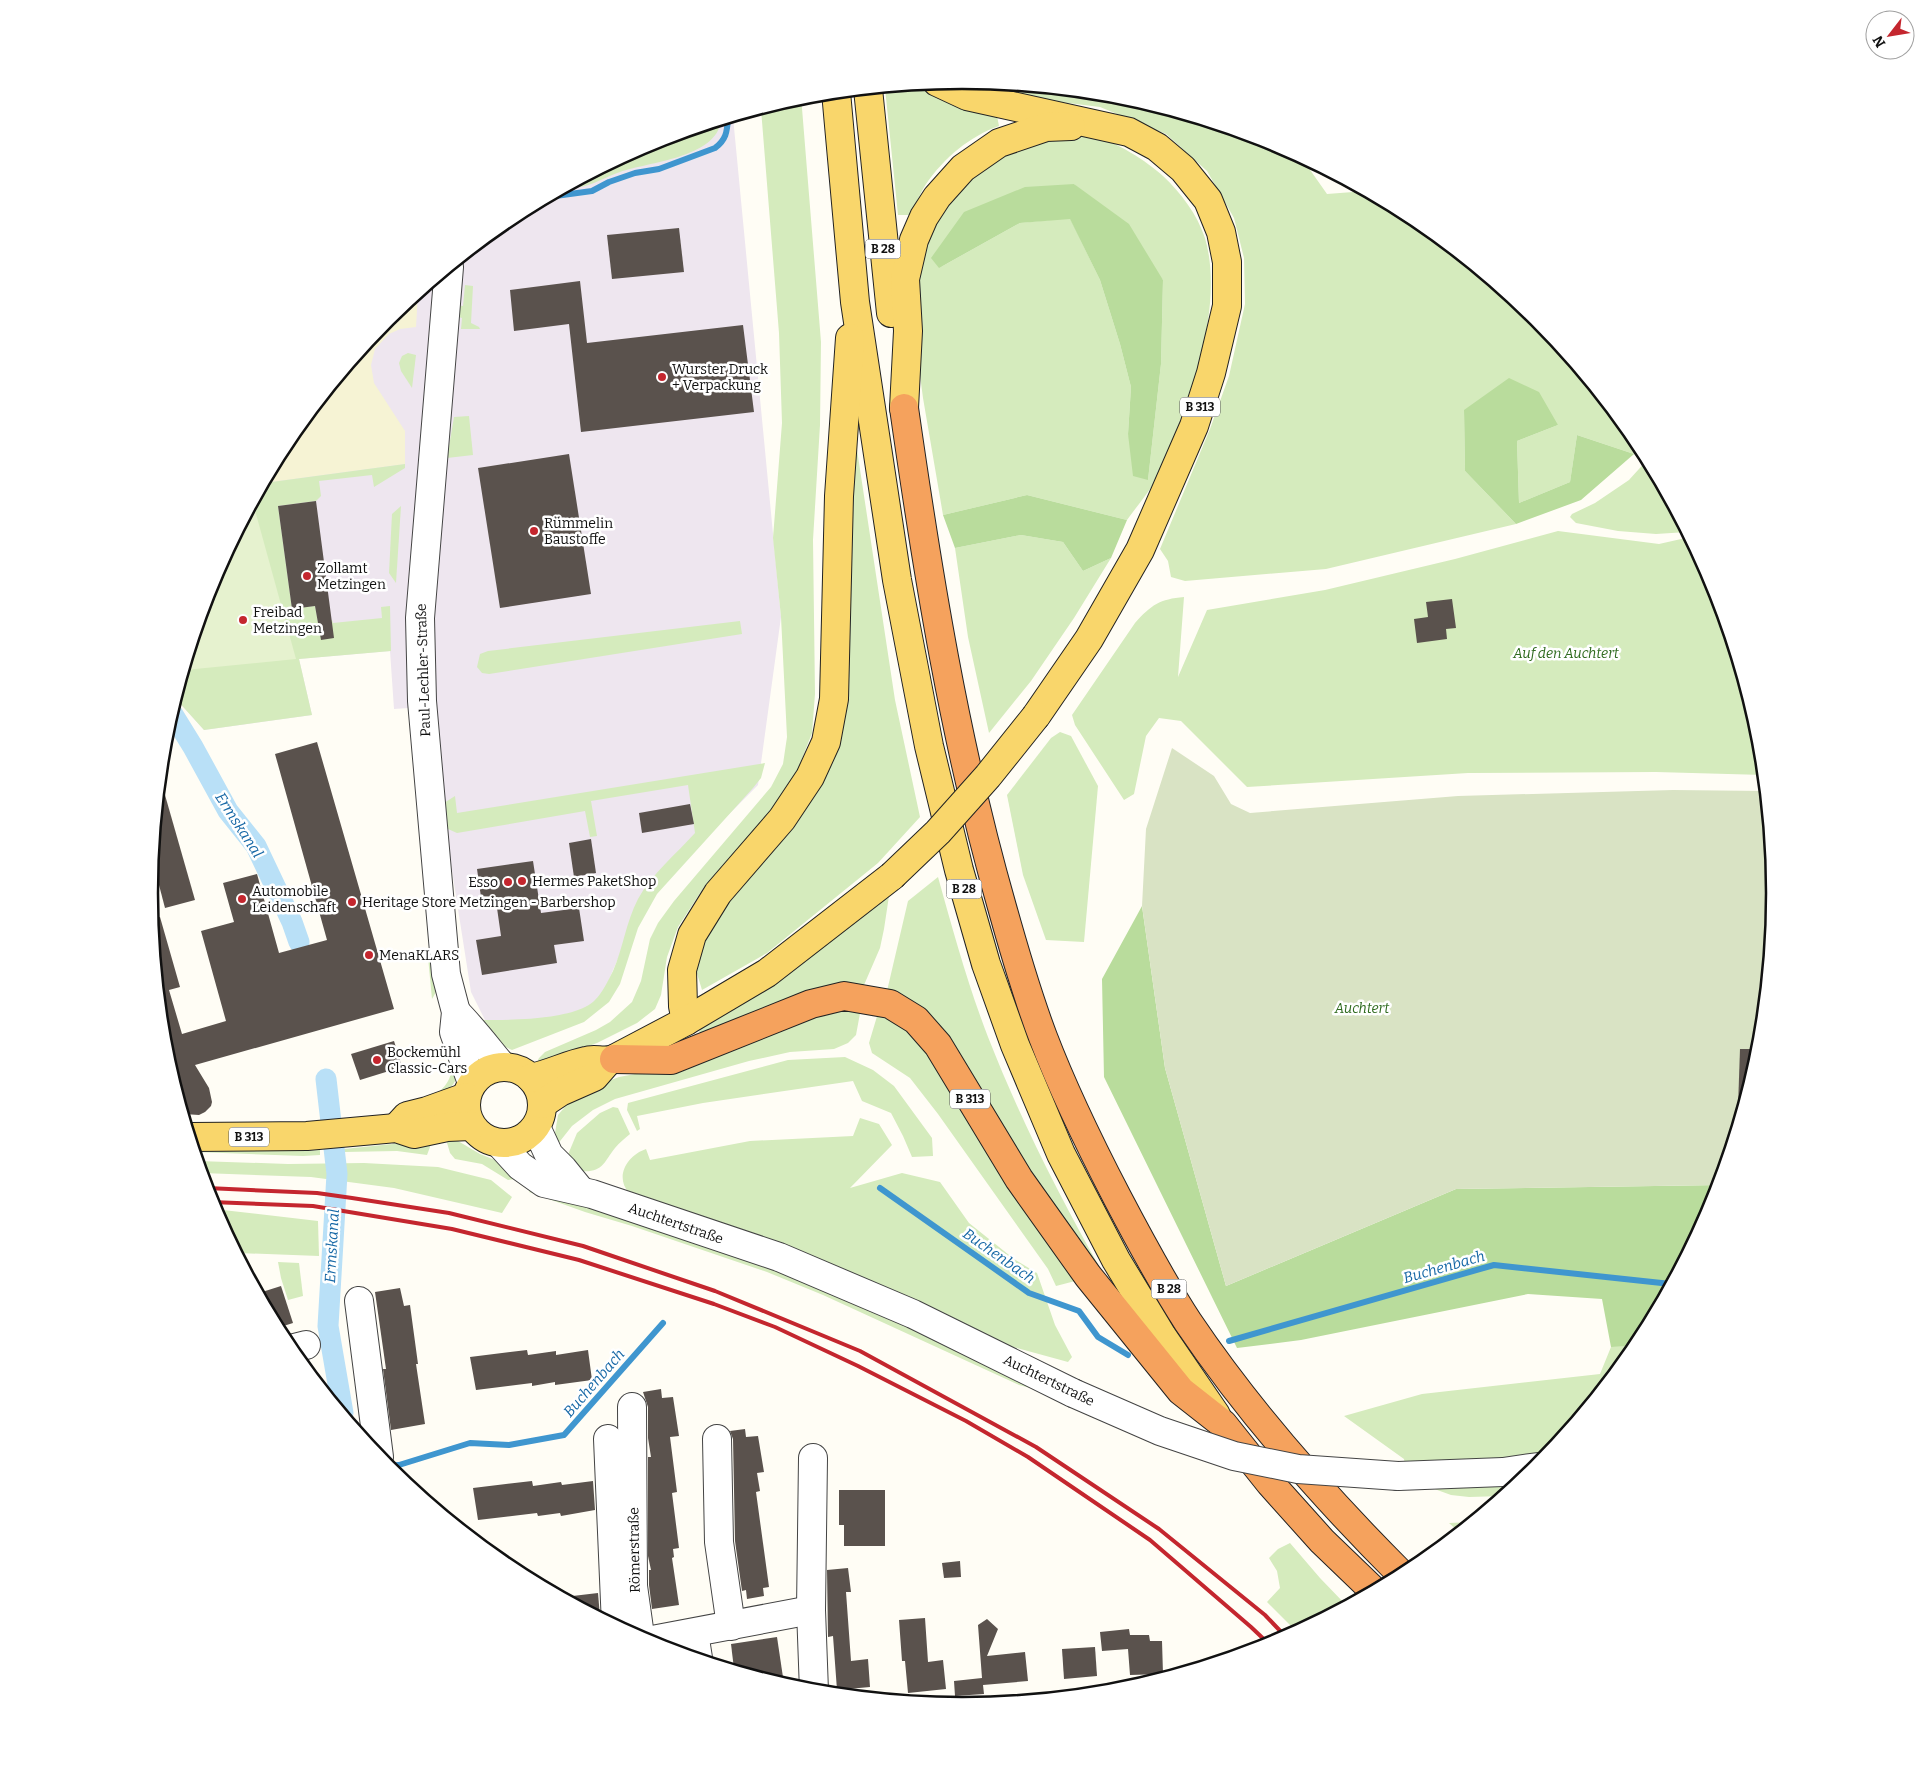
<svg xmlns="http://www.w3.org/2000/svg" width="1925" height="1786" viewBox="0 0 1925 1786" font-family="Bitter,serif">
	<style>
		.industrial { fill: #eee6ef }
		.farmland { fill: #f6f3d4 }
		.green { fill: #d5ebbd; fill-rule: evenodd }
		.forest { fill: #b9dc9c }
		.cemetery { fill: #d9e3c4 }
		.pitch { fill: #e6f2cf }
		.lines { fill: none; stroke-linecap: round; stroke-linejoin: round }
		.stream { stroke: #3f96cf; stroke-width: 6 }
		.canal { stroke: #b9e0f7; stroke-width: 21 }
		.building { fill: #5a524d }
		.minor-casing { stroke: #444; stroke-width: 30 }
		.major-casing { stroke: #222; stroke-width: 30 }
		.highway-casing { stroke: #222; stroke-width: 30 }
		.minor { stroke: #fff; stroke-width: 28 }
		.major { stroke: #f9d66b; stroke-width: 28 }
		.highway { stroke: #f5a25d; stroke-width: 28 }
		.rail { stroke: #c4262e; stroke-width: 4 }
		.minor-bridge-casing { stroke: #444; stroke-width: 30; stroke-linecap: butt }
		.major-bridge-casing { stroke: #222; stroke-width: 30; stroke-linecap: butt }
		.minor-bridge { stroke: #fff; stroke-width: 28 }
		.major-bridge { stroke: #f9d66b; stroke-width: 28 }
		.poi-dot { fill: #c4262e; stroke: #fff; stroke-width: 2 }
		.labels { text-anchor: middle; stroke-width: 5; stroke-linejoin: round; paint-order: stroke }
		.shield { fill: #fff; stroke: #585858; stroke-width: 1 }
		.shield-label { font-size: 12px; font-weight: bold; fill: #111 }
		.poi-label { font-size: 14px; fill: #111; stroke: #fff; text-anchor: start }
		.park-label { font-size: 14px; font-style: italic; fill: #2f6b1f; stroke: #fff }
		.street-label { font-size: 14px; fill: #111; stroke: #fff }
		.water-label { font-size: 15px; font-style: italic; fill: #1768a6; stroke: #fff }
		.rim { fill: none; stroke: #111; stroke-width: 2.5 }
	</style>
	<rect width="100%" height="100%" fill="#fffdf5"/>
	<polygon class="industrial" points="733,117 781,617 758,785 643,901 597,1007 493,1036 471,992 448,845 437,706 394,709 390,651 299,659 312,715 204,730 176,699 255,501 287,441 388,318 511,217 652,142"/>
	<polygon class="farmland" points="418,293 416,327 400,329 389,334 375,349 371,365 374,383 405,431 405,464 264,483 287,441 388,318"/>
	<g class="green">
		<polygon points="963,80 1121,96 1274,142 1301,157 1327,194 1366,191 1414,217 1538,318 1640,444 1634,454 1577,435 1570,482 1519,503 1517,441 1558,425 1464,410 1465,471 1516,524 1326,569 1185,581 1171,577 1168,561 1160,549 1210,429 1229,376 1245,304 1244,258 1234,218 1207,171 1166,134 1100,107 1013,96"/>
		<path d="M919,84l24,15 54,17 2,10c-29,10 -55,32 -73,58 -6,9 -10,21 -16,31h-12l-13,-127z"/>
		<polygon points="801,96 821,342 820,425 813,540 815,694 812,733 798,769 779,801 704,887 678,927 667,957 661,995 655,1009 637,1023 597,1043 540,1064 537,1062 539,1058 545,1052 596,1030 610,1022 632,1002 641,981 650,939 658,923 674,901 771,787 783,764 787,737 781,617 773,538 782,423 779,333 761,109"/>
		<path d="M721,121c-5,37 -73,41 -101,51 -23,8 -28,16 -55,16l87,-46z"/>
		<path d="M1048,136c15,1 31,-1 46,1 20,3 54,25 69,39 18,17 34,38 42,62 18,62 -9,146 -33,204 -4,11 -8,24 -14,35 -9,15 -21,29 -31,43l-100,-25 -84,20 -20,-117 -9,-68 2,-51 16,-59 35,-45 35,-21zM1074,184l89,96 -2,84 -13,116 -20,-46 3,-47 -11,-43 -20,-64 -30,-62 -50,5 -81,45z"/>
		<polygon points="465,285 473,286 471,323 479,327 480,329 461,329 462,318 455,316 456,305 463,306"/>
		<polygon points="408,353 416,355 412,388 401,371 399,363 402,356"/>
		<polygon points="469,416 473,455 447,458 454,417"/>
		<polygon points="856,443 895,700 920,817 878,863 767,953 702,990 695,967 702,939 727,898 818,784"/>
		<polygon points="1648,459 1687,532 1656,534 1618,531 1576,523 1570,517 1572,514 1595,503 1629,480"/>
		<polygon points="405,464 405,468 374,487 372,475 319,481 321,496 316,501 278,506 292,608 315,606 318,622 332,620 333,623 382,618 381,607 390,606 391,651 299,659 312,715 204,730 176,699 212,582 264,483"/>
		<polygon points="401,506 396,583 389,573 392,514"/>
		<path d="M1558,531l101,13 31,-7 24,45 46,153 4,40 -108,-3 -188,1 -221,14 -66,-66 -22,-3 -13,18 -12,58 -10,6 -49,-75 -3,-10 63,-92c16,-18 25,-24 49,-26l-6,80 29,-67 118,-20 130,-31z"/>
		<polygon points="1021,535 1063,542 1083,571 1111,558 1074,618 1031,681 989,733 968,637 955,548"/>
		<polygon points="740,621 742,634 489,674 482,673 477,667 480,654 488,651"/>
		<polygon points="1060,732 1071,736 1098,786 1084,942 1046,940 1023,875 1007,795 1051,738"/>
		<path d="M765,763l-4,15 -8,10 -96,106 -19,34 -18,56 -11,18 -25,20 -72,28 -15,-7 -16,-20 3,-3c27,0 92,0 111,-20 7,-7 13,-19 18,-29 10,-23 13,-49 25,-72 13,-24 39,-46 57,-66l-7,-48 -97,16 6,35 -7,1 -5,-26 -128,22 -9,-4 -6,-7 2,-19 11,-7 2,17z"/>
		<path d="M938,877c15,54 30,108 50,160 33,84 74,165 119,243l-220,-289 21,-90z"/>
		<polygon points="889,896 884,929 880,948 864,985 835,984 803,992 702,1034 699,1032 702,1027 779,981"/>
		<polygon points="428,957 436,960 439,987 432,999"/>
		<polygon points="861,1008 856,1035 848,1043 834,1049 790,1052 749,1061 615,1099 593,1110 572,1126 557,1145 555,1133 558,1115 575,1095 587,1089 619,1077 662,1069 808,1012"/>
		<polygon points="878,1013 913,1032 1079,1280 1056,1286 1048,1269 938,1114 910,1078 872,1053 869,1043"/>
		<polygon points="845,1057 873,1070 894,1086 932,1138 933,1156 912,1157 903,1136 891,1113 862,1101 853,1081 703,1103 637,1116 640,1129 637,1131 627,1110 628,1103 788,1060"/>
		<path d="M450,1061l7,16c-5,12 -10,14 -22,18 12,-9 19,-19 15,-34z"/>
		<path d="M613,1107l5,1 12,26c-5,4 -11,9 -15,14 -12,15 -12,25 -35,23l-13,-14 10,-24 23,-20z"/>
		<path d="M860,1118l19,6 13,21 -42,43 52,-15 38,9 29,41 45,36 23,14 18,52 17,32 -4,5 -69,-19 -200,-93 -157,-49c-4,-2 -10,-4 -13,-8 -15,-17 -1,-38 17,-44l4,11 100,-19 103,-5z"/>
		<polygon points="445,1136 458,1141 480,1154 500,1162 521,1178 508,1180 482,1164 455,1159 450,1153"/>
		<polygon points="428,1138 430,1147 427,1155 397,1151 344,1152 344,1149 392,1144"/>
		<polygon points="194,1147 302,1151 320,1150 320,1155 303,1156 196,1152"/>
		<polygon points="198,1161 288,1164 364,1163 438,1167 491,1180 512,1197 502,1213 394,1188 311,1177 202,1173"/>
		<polygon points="532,1187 827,1286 1045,1392 1019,1385 823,1295 767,1272 632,1226 585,1212 529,1192"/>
		<polygon points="214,1209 318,1221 319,1256 238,1253"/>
		<polygon points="278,1262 299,1263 303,1296 288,1300 281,1278"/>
		<polygon points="1637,1346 1549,1454 1500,1460 1405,1466 1404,1459 1344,1416 1422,1394 1600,1374 1611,1347"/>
		<polygon points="1525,1478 1503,1496 1469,1497 1451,1495 1429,1487"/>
		<polygon points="1472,1522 1459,1532 1449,1523"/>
		<polygon points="1290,1543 1320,1578 1346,1605 1297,1632 1267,1602 1280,1588 1277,1571 1269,1558 1278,1549"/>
	</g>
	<g class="forest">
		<polygon points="1074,184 1129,224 1163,280 1161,364 1148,480 1133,476 1128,434 1131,387 1120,344 1100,280 1070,219 1020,223 939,268 931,258 964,212 1025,187"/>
		<polygon points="1509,378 1539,392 1558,425 1517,441 1519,503 1570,482 1577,435 1634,454 1581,500 1516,524 1465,471 1464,410"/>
		<polygon points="1027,495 1127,520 1111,558 1083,571 1063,542 1021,535 955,548 943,515"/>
		<polygon points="1142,906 1165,1068 1226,1286 1456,1189 1720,1185 1713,1204 1637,1346 1611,1347 1602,1299 1528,1294 1301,1340 1237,1348 1104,1077 1102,979"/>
	</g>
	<polygon class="cemetery" points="1172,748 1214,776 1231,804 1250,813 1458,796 1673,790 1765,791 1775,893 1760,1052 1720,1185 1456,1189 1226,1286 1165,1068 1142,906 1146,829"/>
	<polygon class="pitch" points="253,503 296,659 185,670 212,582"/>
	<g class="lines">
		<g class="stream">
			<path d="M548,197l44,-6 17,-9 26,-9 24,-4 56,-21c11,-8 12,-16 13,-29"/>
			<polyline points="880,1188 1029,1293 1079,1311 1098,1337 1128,1355"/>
			<polyline points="1229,1341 1494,1265 1671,1284"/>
			<polyline points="386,1466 399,1465 470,1443 509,1445 564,1435 663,1323"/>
		</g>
		<g class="canal">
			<polyline points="172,713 193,747 228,811 256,846 292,922 299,942"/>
			<polyline points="326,1079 337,1174 328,1326 343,1413"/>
		</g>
	</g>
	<g class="building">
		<polygon points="679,228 684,272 612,279 607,235"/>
		<polygon points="580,281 587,343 743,325 754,412 581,432 569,324 514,331 510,290"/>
		<polygon points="569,454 591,594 500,608 478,468"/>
		<polygon points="316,501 334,638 321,640 315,606 292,609 278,506"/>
		<polygon points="1452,599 1456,628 1446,629 1447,639 1417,643 1414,619 1428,617 1426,602"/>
		<polygon points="317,742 394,1009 195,1065 209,1088 212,1102 211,1106 205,1112 199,1115 184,1114 165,1051 152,919 160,917 180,987 169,990 182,1034 226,1021 201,931 234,922 223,883 257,874 279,953 327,940 275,754"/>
		<polygon points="161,781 195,900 165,908 153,862"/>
		<polygon points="690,804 694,824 642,833 639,813"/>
		<polygon points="591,839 596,873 574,877 569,843"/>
		<polygon points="533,861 541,913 579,908 584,941 554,945 557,963 482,975 476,940 501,936 496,901 482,904 477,869"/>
		<polygon points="394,1041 402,1067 360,1080 351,1054"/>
		<polygon points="1740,1049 1760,1049 1743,1108 1738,1107"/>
		<polygon points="281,1286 293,1323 277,1328 259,1293"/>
		<polygon points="400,1288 404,1306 410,1305 418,1364 416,1364 425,1424 391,1430 383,1369 386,1369 375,1292"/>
		<polygon points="527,1350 528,1355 556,1351 556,1355 588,1350 592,1380 555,1385 555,1382 532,1386 532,1383 476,1390 470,1357"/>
		<polygon points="661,1389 662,1398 673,1397 679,1436 670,1437 677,1492 672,1493 679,1548 673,1549 674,1557 672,1558 679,1605 652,1609 649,1585 649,1570 651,1570 648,1556 648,1457 651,1457 648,1438 648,1407 643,1392"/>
		<polygon points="745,1429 746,1437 758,1436 764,1472 757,1473 760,1491 756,1492 769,1587 763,1588 764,1596 747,1599 746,1590 742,1591 735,1541 733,1439 730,1431"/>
		<polygon points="532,1481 533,1486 561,1482 562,1485 593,1481 595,1510 561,1516 560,1513 538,1516 537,1513 478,1520 473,1488"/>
		<polygon points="839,1490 885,1490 885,1546 844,1546 844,1525 839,1525"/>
		<polygon points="960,1561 961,1577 944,1578 942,1563"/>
		<polygon points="848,1568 851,1592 846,1592 851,1661 868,1659 870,1687 837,1690 833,1636 828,1637 827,1570"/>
		<polygon points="598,1593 600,1617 564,1597"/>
		<polygon points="925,1618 928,1662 943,1660 946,1689 908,1693 905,1661 902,1661 899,1620"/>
		<polygon points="987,1619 998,1629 987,1656 1025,1652 1028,1681 983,1685 984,1694 955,1696 954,1681 982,1678 978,1625"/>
		<polygon points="1129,1629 1130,1635 1149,1635 1150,1641 1162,1641 1163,1674 1130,1675 1128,1649 1102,1651 1100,1632"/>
		<polygon points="777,1637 784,1684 734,1669 731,1644"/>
		<polygon points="1095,1647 1097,1676 1064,1679 1062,1649"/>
	</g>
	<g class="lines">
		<g class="minor-casing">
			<g id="minor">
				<polyline points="449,267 420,618 422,701 446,974 456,1012 454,1032 472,1083"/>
				<path d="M456,1012c17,17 31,36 47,55"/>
				<polyline points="536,1127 549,1155 563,1169 580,1190"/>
				<polyline points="499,1143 520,1166 544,1183 592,1194 779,1257 913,1314 1073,1393"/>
				<polyline points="359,1301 379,1457"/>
				<polyline points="290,1349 306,1345"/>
				<polyline points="632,1407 633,1586 640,1636 647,1641 811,1610"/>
				<polyline points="608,1439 616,1625"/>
				<polyline points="717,1439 719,1542 731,1626"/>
				<polyline points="813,1458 811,1610 814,1691"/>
				<polyline points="1398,1476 1503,1472 1538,1467"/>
				<polyline points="694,1633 698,1658"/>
			</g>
		</g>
		<g class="major-casing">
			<g id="major">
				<polyline points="937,82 967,96 1129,132 1157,147 1183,169 1208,200 1221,232 1227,262 1227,306 1211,373 1194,426 1140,550 1089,639 1036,716"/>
				<polyline points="868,89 891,313"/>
				<polyline points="836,92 855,302 897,580 929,746 959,870 986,964 1015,1045 1061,1154 1116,1260 1162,1336 1216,1415"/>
				<polyline points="904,408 908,331 905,279 914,240 924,217 937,197 963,168 999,143 1046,127 1071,126"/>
				<polyline points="686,1021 683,1006 682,970 692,935 718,893 782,819 810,777 826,742 834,699 839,496 850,338"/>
				<circle cx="504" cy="1105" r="38"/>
				<path d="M531,1078c19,-4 36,-13 55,-17 9,-3 18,2 28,-2l72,-38 81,-48 125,-97"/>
				<polyline points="542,1104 560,1092 594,1077 608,1061"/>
				<polyline points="396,1128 407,1116 427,1111 466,1097"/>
				<polyline points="191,1137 307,1136 396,1128 414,1134 447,1127 471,1126"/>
			</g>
		</g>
		<g class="highway-casing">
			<g id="highway">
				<path d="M904,408c24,168 51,335 98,499 12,43 25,88 41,130 21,55 47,108 74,160 22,42 45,85 71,125 62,92 136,175 214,253"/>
				<polyline points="614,1059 671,1060 811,1004 844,996 890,1004 916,1020 938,1045 1019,1179 1088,1276 1181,1391 1223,1424 1270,1483 1322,1541 1374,1591"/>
			</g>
		</g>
		<use href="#minor" class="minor"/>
		<use href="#major" class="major"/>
		<use href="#highway" class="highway"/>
		<g class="rail">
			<polyline points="207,1188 317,1193 352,1198 449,1213 583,1246 715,1291 860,1351 1036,1447 1159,1529 1265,1615 1286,1637"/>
			<polyline points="211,1202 313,1206 452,1229 579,1260 714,1304 775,1327 858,1366 966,1421 1028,1457 1150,1540 1251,1627 1270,1645"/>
		</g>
		<g class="minor-bridge-casing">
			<polyline id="minor-bridge" points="1073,1393 1160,1431 1234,1456 1298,1469 1398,1476"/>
		</g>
		<g class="major-bridge-casing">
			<polyline id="major-bridge" points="892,876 938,832 988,776 1036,716"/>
		</g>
		<use href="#minor-bridge" class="minor-bridge"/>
		<use href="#major-bridge" class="major-bridge"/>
	</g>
	<g class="poi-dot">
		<circle cx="662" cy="377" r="5"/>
		<circle cx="534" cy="531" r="5"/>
		<circle cx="307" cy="576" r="5"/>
		<circle cx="243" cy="620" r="5"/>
		<circle cx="522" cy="881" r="5"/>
		<circle cx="508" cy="882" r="5"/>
		<circle cx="242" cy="899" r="5"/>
		<circle cx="352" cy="902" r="5"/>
		<circle cx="369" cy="955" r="5"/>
		<circle cx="377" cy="1060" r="5"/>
	</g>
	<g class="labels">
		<g class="shield">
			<rect x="865.5" y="239.5" width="35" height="19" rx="4"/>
			<rect x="1180" y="397.5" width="40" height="19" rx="4"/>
			<rect x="946.5" y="879.5" width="35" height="19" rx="4"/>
			<rect x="950" y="1089.5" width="40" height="19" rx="4"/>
			<rect x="229" y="1127.5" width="40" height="19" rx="4"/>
			<rect x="1151.5" y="1279.5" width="35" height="19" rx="4"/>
		</g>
		<g class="shield-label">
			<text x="883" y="253">B 28</text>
			<text x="1200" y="411">B 313</text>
			<text x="964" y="893">B 28</text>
			<text x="970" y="1103">B 313</text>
			<text x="249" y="1141">B 313</text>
			<text x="1169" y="1293">B 28</text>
		</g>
		<g class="poi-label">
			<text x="672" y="374">Wurster Druck<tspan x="672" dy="16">+ Verpackung</tspan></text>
			<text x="544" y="528">Rümmelin<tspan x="544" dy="16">Baustoffe</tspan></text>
			<text x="317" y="573">Zollamt<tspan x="317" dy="16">Metzingen</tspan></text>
			<text x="253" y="617">Freibad<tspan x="253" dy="16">Metzingen</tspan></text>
			<text x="532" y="886">Hermes PaketShop</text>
			<text x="498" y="887" text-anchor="end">Esso</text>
			<text x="252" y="896">Automobile<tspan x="252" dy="16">Leidenschaft</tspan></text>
			<text x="362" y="907">Heritage Store Metzingen - Barbershop</text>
			<text x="379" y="960">MenaKLARS</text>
			<text x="387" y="1057">Bockemühl<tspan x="387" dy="16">Classic-Cars</tspan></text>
		</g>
		<g class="park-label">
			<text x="1566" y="658">Auf den Auchtert</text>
			<text x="1362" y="1013">Auchtert</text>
		</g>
		<g class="street-label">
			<text transform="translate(423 670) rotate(-92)" y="5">Paul-Lechler-Straße</text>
			<text transform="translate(676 1223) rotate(19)" y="5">Auchtertstraße</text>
			<text transform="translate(1049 1380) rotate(26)" y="5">Auchtertstraße</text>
			<text transform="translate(634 1550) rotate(-91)" y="5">Römerstraße</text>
		</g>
		<g class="water-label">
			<text transform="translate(239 825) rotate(57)" y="5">Ermskanal</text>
			<text transform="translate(332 1246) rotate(-87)" y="5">Ermskanal</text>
			<text transform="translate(999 1256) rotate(35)" y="5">Buchenbach</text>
			<text transform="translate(1444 1267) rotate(-16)" y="5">Buchenbach</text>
			<text transform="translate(594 1383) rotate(-49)" y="5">Buchenbach</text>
		</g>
	</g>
	<path d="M0 0H1925V1786H0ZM158 893a804 804 0 1 1 1608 0a804 804 0 1 1-1608 0Z" fill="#fff" fill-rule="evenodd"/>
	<path class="rim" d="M158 893a804 804 0 1 1 1608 0a804 804 0 1 1-1608 0Z"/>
	<g transform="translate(1890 35) rotate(239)"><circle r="24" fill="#ffffff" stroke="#a0a0a0"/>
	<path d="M0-4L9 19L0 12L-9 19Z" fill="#c4262e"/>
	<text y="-8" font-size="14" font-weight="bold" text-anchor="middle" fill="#111111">N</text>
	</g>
</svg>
